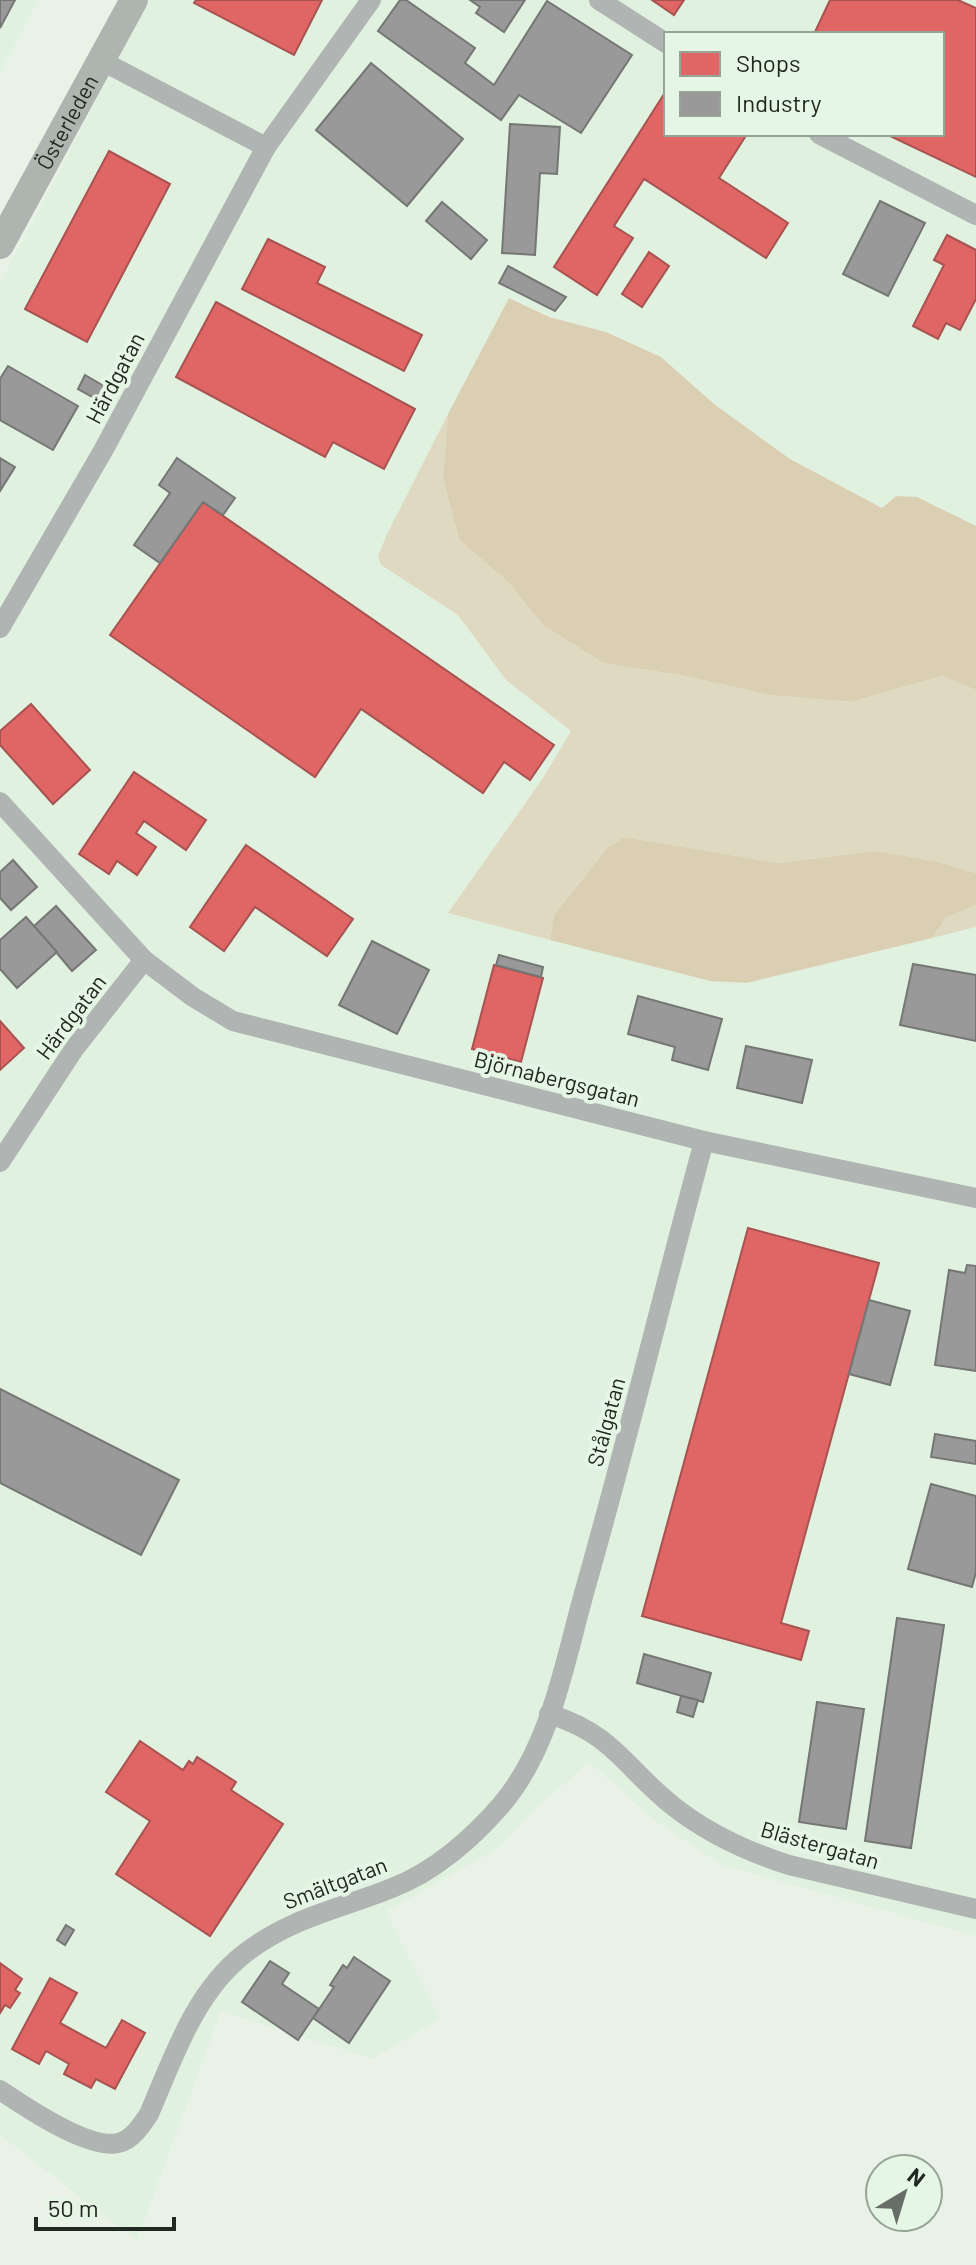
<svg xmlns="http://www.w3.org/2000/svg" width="976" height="2265" viewBox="0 0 976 2265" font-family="Barlow,sans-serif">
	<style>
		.built { fill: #e1f1df; fill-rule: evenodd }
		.green { fill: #e0d9c2 }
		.forest { fill: #dacfb2 }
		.shops { fill: #e06666; stroke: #a75351; stroke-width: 2 }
		.industry { fill: #999; stroke: #757775; stroke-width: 2 }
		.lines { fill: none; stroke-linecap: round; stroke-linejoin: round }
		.minor { stroke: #b0b4b2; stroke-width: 20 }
		.secondary { stroke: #aeb4b0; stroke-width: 28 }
		.labels { text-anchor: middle; stroke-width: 8; stroke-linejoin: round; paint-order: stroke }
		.street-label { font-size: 22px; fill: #212721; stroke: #e6f6e4 }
	</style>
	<rect width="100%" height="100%" fill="#eaf2e8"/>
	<g class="built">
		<polygon points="0,0 38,0 0,74"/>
		<path d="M149,0h827v526l-59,-29 -21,-1 -14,12 -92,-49 -76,-55 -53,-47 -55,-25 -57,-15 -39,-19 -123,236 -9,22 3,9 77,50 48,65 65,51 -28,47 -94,135 261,68 37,2 229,-56v1009l-254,-71 -69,-46 -64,-57 -54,48 -35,37 -114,65 54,107 -68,40 -151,-48 -84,230 -137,-106v-1852zM666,34h276v100h-276z"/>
	</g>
	<g class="green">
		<polygon points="448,414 443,478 459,540 508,582 543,625 603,663 686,676 768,695 851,702 944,676 976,690 976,873 935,861 876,851 779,863 624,837 607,848 554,915 550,940 448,913 543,778 571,731 506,680 458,615 381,565 378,556 387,534"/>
		<polygon points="976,905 976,927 932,938 946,918"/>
	</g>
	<g class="forest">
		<polygon points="509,298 549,317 606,332 661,357 714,404 790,459 882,508 896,496 917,497 976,526 976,690 943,676 851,702 768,695 686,676 603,663 543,625 508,582 459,540 443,478 448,414"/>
		<polygon points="624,837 779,863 876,851 935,861 976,873 976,905 946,918 932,938 747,983 710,981 550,940 554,915 607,848"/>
	</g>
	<g class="shops">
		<polygon points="196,0 322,0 294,55 194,3"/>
		<polygon points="652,0 684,0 674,15"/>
		<polygon points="830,0 958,0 976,8 976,177 886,134 942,134 942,34 814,34"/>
		<polygon points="666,91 666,134 747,134 719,178 788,223 766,258 644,179 614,226 633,238 597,295 554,267"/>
		<polygon points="109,151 170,184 87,342 25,309"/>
		<polygon points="947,235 976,250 976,299 960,330 946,323 938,339 913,326 944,265 934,260"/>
		<polygon points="268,239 325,267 317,283 422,335 404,371 242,289"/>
		<polygon points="649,252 669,266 642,307 622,294"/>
		<polygon points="216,302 415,409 384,469 333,442 325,457 176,377"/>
		<polygon points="203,502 554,745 530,780 504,762 483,793 361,709 315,777 110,635"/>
		<polygon points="31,704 90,770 53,804 0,745 0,731"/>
		<polygon points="134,772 206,820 186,850 144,821 136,833 156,847 137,875 117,861 109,874 79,854"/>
		<polygon points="246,845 353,919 327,956 255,907 224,951 190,927"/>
		<polygon points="494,965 543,978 521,1062 472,1049"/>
		<polygon points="0,1021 24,1048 0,1070"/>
		<polygon points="748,1228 879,1263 781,1623 809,1631 801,1660 642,1616"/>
		<polygon points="140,1741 183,1770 189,1761 193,1764 197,1757 236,1782 231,1790 283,1824 210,1936 116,1874 150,1821 106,1792"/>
		<polygon points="0,1963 22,1979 15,1990 20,1993 10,2008 5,2005 0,2013"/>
		<polygon points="50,1978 77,1993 60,2023 106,2048 122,2020 145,2033 115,2089 96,2079 91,2088 64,2074 69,2064 46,2051 39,2064 12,2049"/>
	</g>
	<g class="industry">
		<polygon points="0,0 15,0 0,28"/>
		<polygon points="400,0 406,0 475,48 465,63 494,85 547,1 632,55 581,133 519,95 501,120 378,31"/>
		<polygon points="470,0 525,0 504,32 476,13 480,7"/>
		<polygon points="371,63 463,139 407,206 316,130"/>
		<polygon points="510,124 560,127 557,174 540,173 535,255 502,253"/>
		<polygon points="880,201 925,223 888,296 843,274"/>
		<polygon points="442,202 487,240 471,259 426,221"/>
		<polygon points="508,266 566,297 555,311 499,283"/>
		<polygon points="8,366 78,406 53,450 0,420 0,379"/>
		<polygon points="85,375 104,386 96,399 78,389"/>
		<polygon points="0,458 15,467 0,491"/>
		<polygon points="177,458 235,498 223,515 203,502 160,563 134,545 170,493 159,485"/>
		<polygon points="13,860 37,887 11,910 0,898 0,872"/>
		<polygon points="56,906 96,950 72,971 34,926"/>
		<polygon points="26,917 57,952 17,988 0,969 0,940"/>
		<polygon points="372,941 429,970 397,1034 339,1005"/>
		<polygon points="499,955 543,967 541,977 496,965"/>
		<polygon points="913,964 976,975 976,1041 900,1025"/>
		<polygon points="638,996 722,1019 708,1070 672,1060 675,1047 628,1034"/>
		<polygon points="746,1046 812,1060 802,1103 737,1088"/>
		<polygon points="967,1265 976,1266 976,1371 935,1365 949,1270 965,1273"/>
		<polygon points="869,1300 910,1311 890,1385 849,1374"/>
		<polygon points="0,1389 179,1480 141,1555 0,1483"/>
		<polygon points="935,1434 976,1441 976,1464 931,1457"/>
		<polygon points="931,1484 976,1496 976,1572 972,1587 908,1569"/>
		<polygon points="897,1618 944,1625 911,1848 865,1841"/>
		<polygon points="644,1654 711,1673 703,1702 637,1683"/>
		<polygon points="681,1696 698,1700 693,1717 677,1712"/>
		<polygon points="817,1702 864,1709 846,1829 799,1822"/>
		<polygon points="66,1925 74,1930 65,1945 57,1940"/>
		<polygon points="354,1957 390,1981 349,2043 313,2018 334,1987 330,1985 343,1965 347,1968"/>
		<polygon points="270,1961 289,1973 282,1984 319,2009 298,2040 242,2002"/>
	</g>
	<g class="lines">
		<g class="minor">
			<polyline points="599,0 666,43"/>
			<polyline points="102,61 266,147"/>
			<polyline points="819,134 976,215"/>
			<polyline points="0,628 104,449 266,147 371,0"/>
			<polyline points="0,802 144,960 74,1049 0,1162"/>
			<polyline points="144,960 193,997 233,1021 704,1141 976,1198"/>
			<path d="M549,1714c65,20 76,54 124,92 34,27 75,46 116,59l187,44"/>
			<path d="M0,2090c25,17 89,60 118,53 14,-3 23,-17 31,-29 24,-55 45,-121 95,-160 45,-36 96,-45 148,-66 42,-16 81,-50 110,-84 50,-59 63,-145 84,-218 42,-148 78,-297 118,-445"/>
		</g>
		<path class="secondary" id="s1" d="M0,245l134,-245"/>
	</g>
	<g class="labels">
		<g class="street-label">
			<text dy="8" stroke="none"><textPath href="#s1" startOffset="140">Österleden</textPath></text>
			<text transform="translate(115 378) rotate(-62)" y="8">Härdgatan</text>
			<text transform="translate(71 1017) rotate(-53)" y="8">Härdgatan</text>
			<text transform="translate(557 1079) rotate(14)" y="8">Björnabergsgatan</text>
			<text transform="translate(606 1422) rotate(-75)" y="8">Stålgatan</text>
			<text transform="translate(820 1845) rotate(16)" y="8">Blästergatan</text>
			<text transform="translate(335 1883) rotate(-21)" y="8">Smältgatan</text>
		</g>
	</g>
	<rect x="664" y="32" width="280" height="104" fill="#e6f6e4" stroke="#97a396" stroke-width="2"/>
	<rect x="680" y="52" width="40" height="24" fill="#e06666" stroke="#97a396" stroke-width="2"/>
	<text x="736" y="72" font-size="24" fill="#212721">Shops</text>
	<rect x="680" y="92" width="40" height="24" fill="#999999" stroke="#97a396" stroke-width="2"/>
	<text x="736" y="112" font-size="24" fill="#212721">Industry</text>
	<g transform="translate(904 2193) rotate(38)"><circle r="38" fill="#e6f6e4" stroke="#97a396" stroke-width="2"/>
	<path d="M0-6L14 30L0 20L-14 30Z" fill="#676e67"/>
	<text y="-12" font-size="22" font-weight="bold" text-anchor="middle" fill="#212721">N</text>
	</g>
	<path d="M36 2217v12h138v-12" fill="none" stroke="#212721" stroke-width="4"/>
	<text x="48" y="2217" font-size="24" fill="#212721" stroke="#e6f6e4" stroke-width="6" paint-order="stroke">50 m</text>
</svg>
